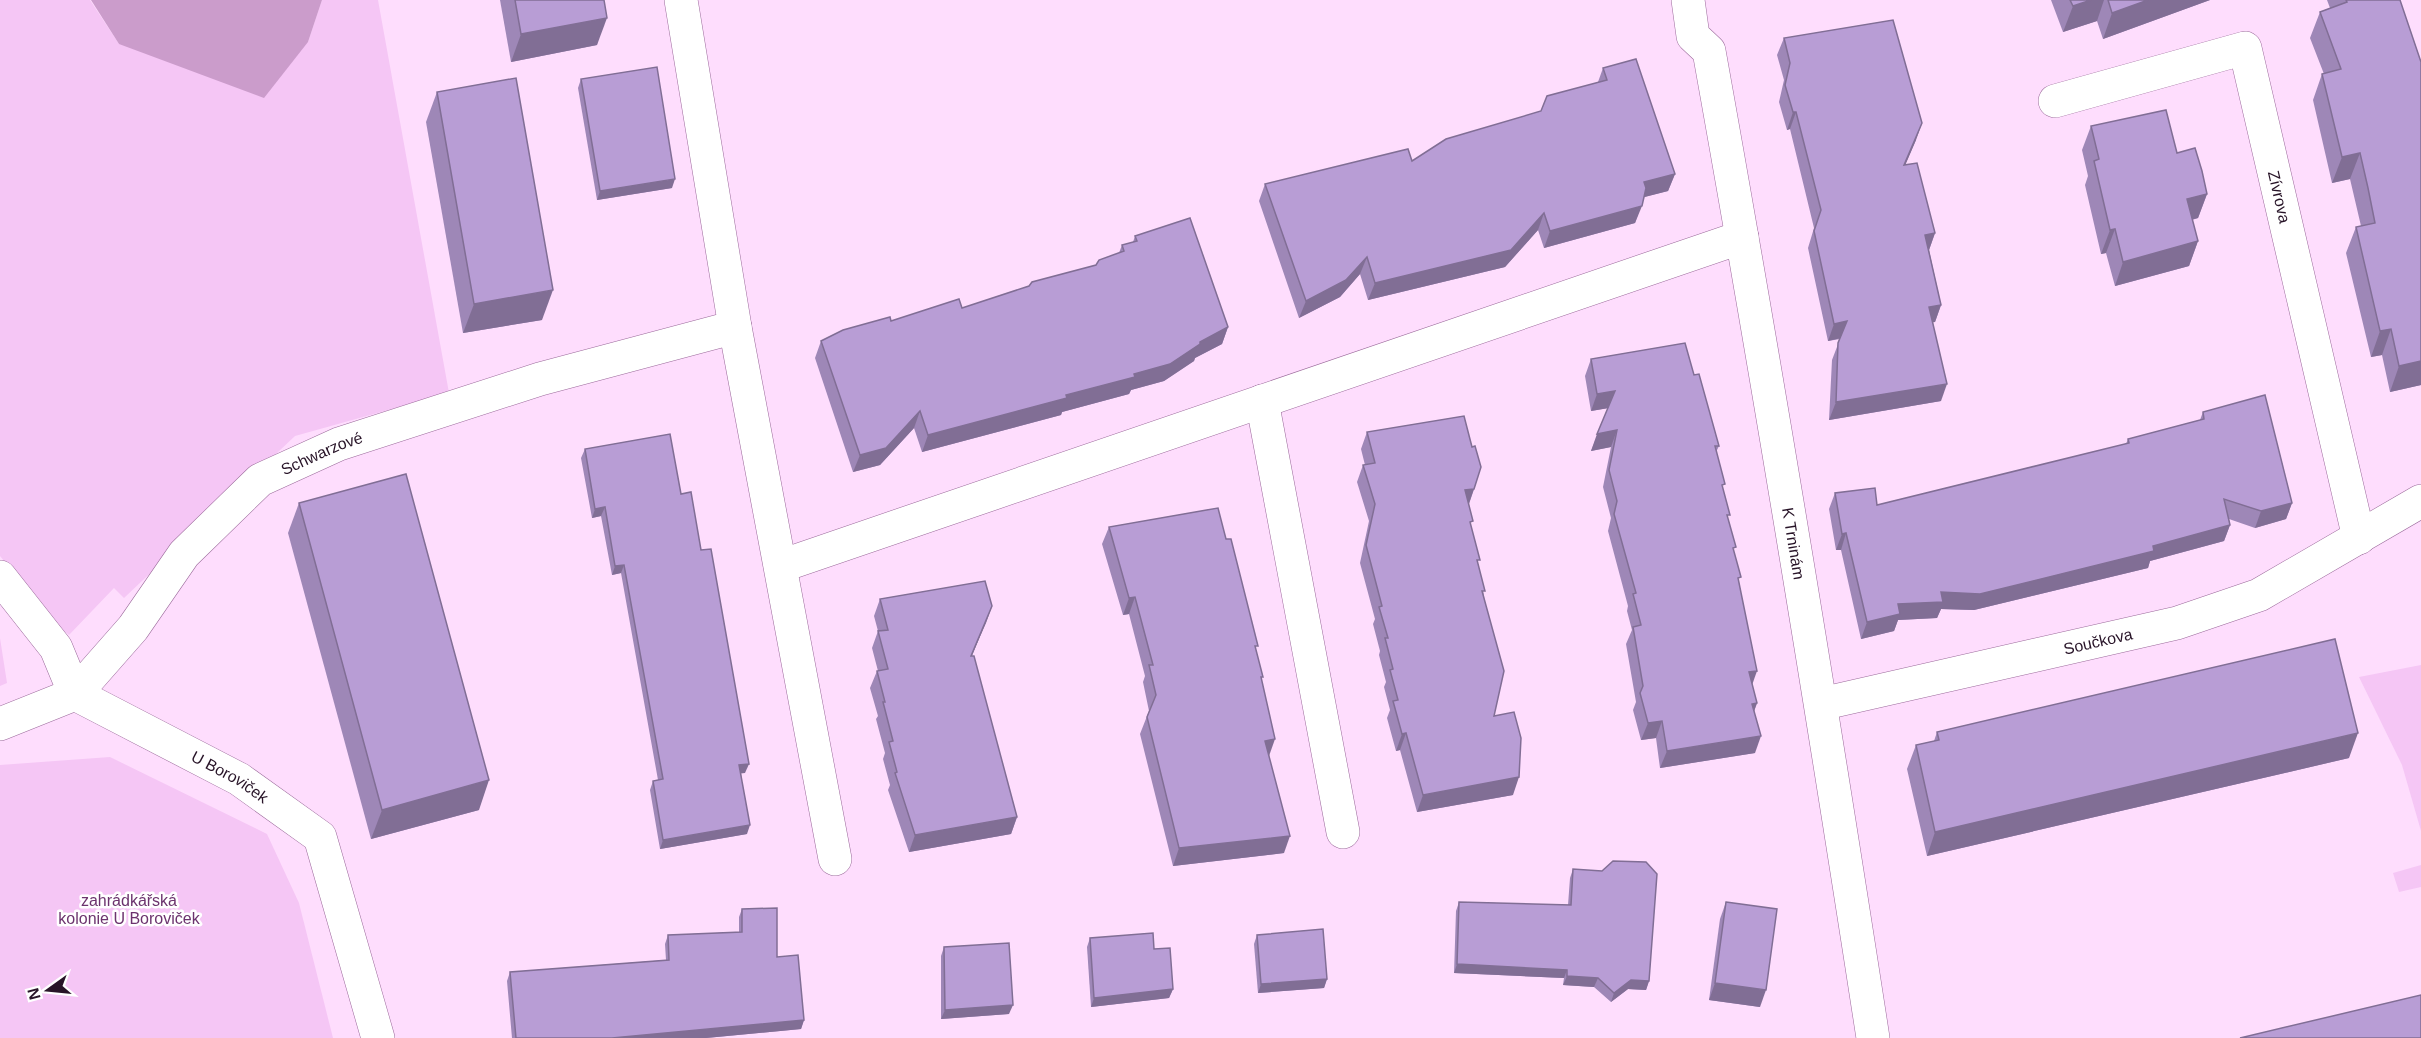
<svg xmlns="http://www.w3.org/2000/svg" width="2421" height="1038" viewBox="0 0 2421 1038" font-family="Arial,sans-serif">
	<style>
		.green { fill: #f5c6f5 }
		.forest { fill: #cb9ccb }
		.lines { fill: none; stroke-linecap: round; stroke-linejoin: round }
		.minor-casing { stroke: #9b6a9b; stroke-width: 34 }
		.minor { stroke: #fff; stroke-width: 33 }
		.wall { fill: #9e87b7 }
		.shaded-wall { fill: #816e95 }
		.building { fill: #b89dd5; stroke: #816e95; stroke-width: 1.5 }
		.labels { text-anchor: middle; stroke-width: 5; stroke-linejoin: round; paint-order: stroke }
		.street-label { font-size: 16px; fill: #281428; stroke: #fff }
		.park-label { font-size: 16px; fill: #6c336e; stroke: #fff }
	</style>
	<rect width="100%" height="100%" fill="#feddfd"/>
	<g class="green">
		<polygon points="0,0 90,0 119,44 308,42 322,0 378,0 449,393 295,436 124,598 114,588 69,635 55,623 0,556"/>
		<polygon points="0,638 7,683 0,686"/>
		<polygon points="2421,665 2421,831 2402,765 2359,677"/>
		<polygon points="110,757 267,834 299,903 333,1038 0,1038 0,765"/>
		<polygon points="2421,865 2421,887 2399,892 2393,873"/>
	</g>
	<polygon class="forest" points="91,0 322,0 308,42 264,98 119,44"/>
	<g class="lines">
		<g class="minor-casing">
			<g id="minor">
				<polyline points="681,0 735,327 835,859"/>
				<path id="s1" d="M1688,0l5,36 16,15c59,328 113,657 164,987"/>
				<path id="s2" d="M2055,101l190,-53 114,490"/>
				<polyline points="1262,401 1343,832"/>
				<polyline points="781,566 1742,237"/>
				<path id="s3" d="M0,577l56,71 19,46 164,85 81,58 58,201"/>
				<path id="s4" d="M1821,704l356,-81 82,-28 162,-94"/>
				<path id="s5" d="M0,724l75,-30 58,-66 51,-74 76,-74 79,-36 201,-65 195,-52"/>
			</g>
		</g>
		<use href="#minor" class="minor"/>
	</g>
	<g class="wall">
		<polygon points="500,0 604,0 597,45 511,62"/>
		<polygon points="2051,0 2210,0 2103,39 2097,21 2063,32"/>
		<polygon points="2327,0 2400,0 2421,62 2421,385 2390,392 2382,355 2371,357 2346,253 2356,227 2361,226 2350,179 2332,183 2313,100 2322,74 2324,74 2310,38 2320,12 2330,8"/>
		<polygon points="1784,38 1916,140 1905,165 1935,233 1929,250 1941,305 1935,322 1933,322 1941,401 1829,420 1832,360 1840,339 1828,341 1808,248 1814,228 1790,129 1787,130 1779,102 1784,80 1777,55"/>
		<polygon points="1603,68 1675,174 1668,191 1644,197 1635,223 1544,248 1538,230 1505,267 1368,300 1360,274 1340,297 1299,318 1259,201 1265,184 1412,161 1541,111 1598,82"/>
		<polygon points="581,79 672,188 597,200 578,88"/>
		<polygon points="437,92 542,320 463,333 426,122"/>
		<polygon points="2091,126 2177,153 2207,194 2198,218 2192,220 2198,241 2189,266 2115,286 2106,253 2101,254 2085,185 2088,176 2082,150"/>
		<polygon points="1135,236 1228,327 1222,344 1195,358 1194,361 1164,381 1131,390 1129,394 1062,412 1061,415 922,452 914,428 880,465 853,472 815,358 821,341 891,321 962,308 1096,265 1119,253 1122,245 1133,242"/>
		<polygon points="1591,359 1694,375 1719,446 1716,452 1739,582 1752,684 1757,703 1754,711 1755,753 1660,768 1656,738 1641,740 1633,710 1636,702 1626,644 1632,630 1627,611 1628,606 1608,531 1611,518 1603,487 1611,447 1591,451 1608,408 1591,411 1585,376"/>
		<polygon points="2203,412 2292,503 2286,519 2255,528 2229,519 2230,525 2224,541 2150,561 2148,568 1974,610 1941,609 1937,618 1898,620 1894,631 1861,639 1841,550 1836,550 1829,509 1835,493 1877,505 2126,444 2128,439 2200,420"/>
		<polygon points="1367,432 1474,489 1469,504 1471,527 1484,596 1494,716 1513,795 1417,812 1400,750 1396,751 1387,718 1390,710 1384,687 1386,682 1379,655 1380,651 1373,624 1375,619 1360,563 1369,521 1357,482 1363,465 1365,465 1361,449"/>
		<polygon points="585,449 681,494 701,550 745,773 741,773 747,834 660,849 650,790 653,781 658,780 621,573 612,575 601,516 592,518 581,458"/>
		<polygon points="299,503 479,810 371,839 288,533"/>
		<polygon points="1109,527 1256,651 1262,682 1269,756 1284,853 1173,866 1140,734 1149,711 1143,682 1145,676 1129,614 1123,615 1102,544"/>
		<polygon points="880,599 992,606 972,656 1017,817 1011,834 909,852 888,790 890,785 883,759 885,753 876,719 878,716 870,688 877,671 878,671 872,648 878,631 874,616"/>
		<polygon points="1937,732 2349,758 1927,856 1907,769 1916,745 1934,741"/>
		<polygon points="1573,869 1649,981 1646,990 1628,989 1611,1002 1594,987 1563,985 1564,978 1454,973 1456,911 1459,902 1568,905 1570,878"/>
		<polygon points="1726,902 1760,1007 1709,1000 1720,919"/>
		<polygon points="742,909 777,957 804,1020 801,1029 706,1038 512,1038 507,981 510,972 666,960 665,944 668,935 739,932 739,917"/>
		<polygon points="1257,935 1327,979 1324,988 1258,993 1254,944"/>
		<polygon points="1090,938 1154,949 1173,989 1169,998 1091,1007 1087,947"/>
		<polygon points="944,947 1009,1014 941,1019 941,956"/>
	</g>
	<g class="shaded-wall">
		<polygon points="2091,0 2104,0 2097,21 2063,32 2073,6"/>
		<polygon points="2148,0 2210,0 2103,39 2112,13"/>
		<polygon points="607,18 597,45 511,62 521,34"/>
		<polygon points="1793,112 1796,112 1790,129 1787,130"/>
		<polygon points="1922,123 1916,140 1898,182 1904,165"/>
		<polygon points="2360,153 2350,179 2332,183 2342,157"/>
		<polygon points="1675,174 1668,191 1637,199 1644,182"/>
		<polygon points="675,179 672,188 597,200 600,191"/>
		<polygon points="2207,194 2198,218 2178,223 2187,199"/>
		<polygon points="1642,206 1635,223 1544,248 1550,231"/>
		<polygon points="1544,213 1538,230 1505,267 1368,300 1375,283"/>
		<polygon points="2115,229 2106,253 2101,254 2110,230"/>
		<polygon points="1935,233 1929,250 1919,252 1925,235"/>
		<polygon points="2198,241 2189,266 2115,286 2123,262"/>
		<polygon points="1367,257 1360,274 1340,297 1299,318 1306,301"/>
		<polygon points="553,290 542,320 463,333 474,304"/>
		<polygon points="1941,305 1935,322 1923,324 1929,307"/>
		<polygon points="1847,321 1841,338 1828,341 1834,324"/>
		<polygon points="1228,327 1222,344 1195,358 1194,361 1164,381 1131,390 1129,394 1062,412 1061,415 922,452 928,435 1066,395 1134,374"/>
		<polygon points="2391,329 2382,355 2371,357 2380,331"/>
		<polygon points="2421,361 2421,385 2390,392 2399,366"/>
		<polygon points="1947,384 1941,401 1829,420 1836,402"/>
		<polygon points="1615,391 1609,408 1591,411 1597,394"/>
		<polygon points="920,411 914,428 880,465 853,472 860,455"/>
		<polygon points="1617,430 1611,447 1591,451 1597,434"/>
		<polygon points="1474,489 1468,506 1465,490"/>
		<polygon points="2292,503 2286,519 2255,528 2261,511"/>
		<polygon points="605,507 601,516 592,518 595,509"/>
		<polygon points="2230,525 2224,541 2150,561 2148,568 1974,610 1941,609 1937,618 1898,620 1894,631 1861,639 1867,622 1898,604 1941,592 2153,546"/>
		<polygon points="1846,533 1841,550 1836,550 1842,534"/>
		<polygon points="624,565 621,573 612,575 615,566"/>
		<polygon points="1135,597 1129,614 1123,615 1129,598"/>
		<polygon points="992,606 986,623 964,673 971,656"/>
		<polygon points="1757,671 1751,688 1749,672"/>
		<polygon points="1757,703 1751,720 1752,704"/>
		<polygon points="1662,721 1656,738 1641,740 1648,723"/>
		<polygon points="1406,733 1400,750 1396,751 1402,734"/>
		<polygon points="2358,733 2349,758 1927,856 1935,832"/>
		<polygon points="1761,736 1755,753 1660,768 1667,751"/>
		<polygon points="1275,739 1269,756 1265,741"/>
		<polygon points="749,764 745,773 736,774 739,765"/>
		<polygon points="1519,777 1513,795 1417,812 1423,795"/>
		<polygon points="489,780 479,810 371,839 382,810"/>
		<polygon points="1017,817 1011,834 909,852 915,835"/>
		<polygon points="750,825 747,834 660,849 663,840"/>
		<polygon points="1290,836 1284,853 1173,866 1179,848"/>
		<polygon points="1457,964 1567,970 1564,978 1454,973"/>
		<polygon points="1567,976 1598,978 1594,987 1563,985"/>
		<polygon points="1327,979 1324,988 1258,993 1261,984"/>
		<polygon points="1631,980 1649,981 1646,990 1628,989 1611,1002 1614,993"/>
		<polygon points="1715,983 1766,990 1760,1007 1709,1000"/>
		<polygon points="1173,989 1169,998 1091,1007 1094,998"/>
		<polygon points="1013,1005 1009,1014 941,1019 945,1010"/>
		<polygon points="804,1020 801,1029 706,1038 612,1038"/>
	</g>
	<g class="building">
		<polygon points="515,0 604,0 607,18 521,34"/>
		<polygon points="2070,0 2091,0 2073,6"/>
		<polygon points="2108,0 2148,0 2112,13"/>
		<polygon points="2346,0 2400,0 2421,62 2421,361 2399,366 2391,329 2380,331 2356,227 2375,223 2368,188 2360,153 2342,157 2322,74 2341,69 2320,12 2347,2"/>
		<polygon points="1893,20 1922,123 1904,165 1917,163 1935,233 1925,235 1941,305 1929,307 1947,384 1836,402 1838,343 1847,321 1834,324 1814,231 1821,210 1796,112 1793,112 1785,85 1790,63 1784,38"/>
		<polygon points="1636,59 1675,174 1644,182 1646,188 1642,206 1550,231 1544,213 1511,250 1375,283 1367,257 1346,280 1306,301 1265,184 1408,149 1412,161 1446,139 1541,111 1547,96 1607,80 1603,68"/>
		<polygon points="657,67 675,179 600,191 581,79"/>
		<polygon points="516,78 553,290 474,304 437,92"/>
		<polygon points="2166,110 2177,153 2195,148 2202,171 2207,194 2187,199 2198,241 2123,262 2115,229 2110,230 2094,161 2099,159 2091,126"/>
		<polygon points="1190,218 1228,327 1200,342 1200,344 1170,364 1134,374 1135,377 1066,395 1067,398 928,435 920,411 886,448 860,455 821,341 843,330 890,317 891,321 959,299 962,308 1029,286 1032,282 1096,265 1099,260 1124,251 1122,245 1137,241 1135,236"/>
		<polygon points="1685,343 1694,375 1699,374 1719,446 1715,446 1725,484 1722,485 1730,515 1727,515 1736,547 1733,548 1741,577 1738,578 1757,671 1749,672 1757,703 1752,704 1761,736 1667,751 1662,721 1648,723 1640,693 1643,686 1633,627 1641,625 1633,594 1636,593 1614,514 1617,501 1609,470 1617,430 1597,434 1615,391 1597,394 1591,359"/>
		<polygon points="2265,395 2292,503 2261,511 2224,499 2230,525 2153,546 2154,551 1980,594 1941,592 1943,602 1898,604 1900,614 1867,622 1846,533 1842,534 1835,493 1875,488 1877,505 2129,443 2128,439 2204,419 2203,412"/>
		<polygon points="1464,416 1472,447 1475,446 1481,467 1474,489 1465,490 1473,521 1470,522 1480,560 1477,560 1485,591 1482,591 1504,671 1494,716 1514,712 1521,738 1519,777 1423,795 1406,733 1402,734 1393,701 1398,700 1390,670 1393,669 1385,638 1388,638 1379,607 1382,606 1366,545 1375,504 1363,465 1375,463 1367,432"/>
		<polygon points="670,434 681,494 691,492 701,550 711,549 749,764 739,765 750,825 663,840 653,781 663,779 624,565 615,566 605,507 595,509 585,449"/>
		<polygon points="406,474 489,780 382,810 299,503"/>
		<polygon points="1218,508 1226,539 1231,539 1258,646 1255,646 1263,677 1261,677 1275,739 1265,741 1290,836 1179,848 1147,717 1156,695 1149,665 1153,665 1135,597 1129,598 1109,527"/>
		<polygon points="985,581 992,606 971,656 974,656 1017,817 915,835 895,773 897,772 889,742 893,741 883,702 885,702 877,671 888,669 878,631 888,630 880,599"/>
		<polygon points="2335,639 2358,733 1935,832 1916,745 1939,740 1937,732"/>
		<polygon points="1613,861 1646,862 1657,874 1649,981 1631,980 1614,993 1598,978 1567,976 1567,970 1457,964 1459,902 1571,905 1573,869 1602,871"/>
		<polygon points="1726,902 1777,909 1766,990 1715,983"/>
		<polygon points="777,908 777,957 798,955 804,1020 612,1038 516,1038 510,972 669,960 668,935 742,932 742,909"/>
		<polygon points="1323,929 1327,979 1261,984 1257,935"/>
		<polygon points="1153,933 1154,949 1170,948 1173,989 1094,998 1090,938"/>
		<polygon points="1009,943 1013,1005 945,1010 944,947"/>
		<polygon points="2421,995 2421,1038 2240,1038"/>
	</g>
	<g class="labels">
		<g class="street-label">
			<text dy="6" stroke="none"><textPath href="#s2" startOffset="350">Zívrova</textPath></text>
			<text dy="6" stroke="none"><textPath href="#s5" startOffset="432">Schwarzové</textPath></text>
			<text dy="6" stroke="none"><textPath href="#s1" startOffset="558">K Trninám</textPath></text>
			<text dy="6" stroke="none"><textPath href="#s4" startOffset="284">Součkova</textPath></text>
			<text dy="6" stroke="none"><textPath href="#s3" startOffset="316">U Boroviček</textPath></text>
		</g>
		<g class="park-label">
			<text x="129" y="906">zahrádkářská<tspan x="129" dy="18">kolonie U Boroviček</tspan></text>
		</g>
	</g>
	<g transform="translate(48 990) rotate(255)" stroke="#ffffff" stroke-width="4.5" paint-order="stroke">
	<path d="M0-4.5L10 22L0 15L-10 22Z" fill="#281428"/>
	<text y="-9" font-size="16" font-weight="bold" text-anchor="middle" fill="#281428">N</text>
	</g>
</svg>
